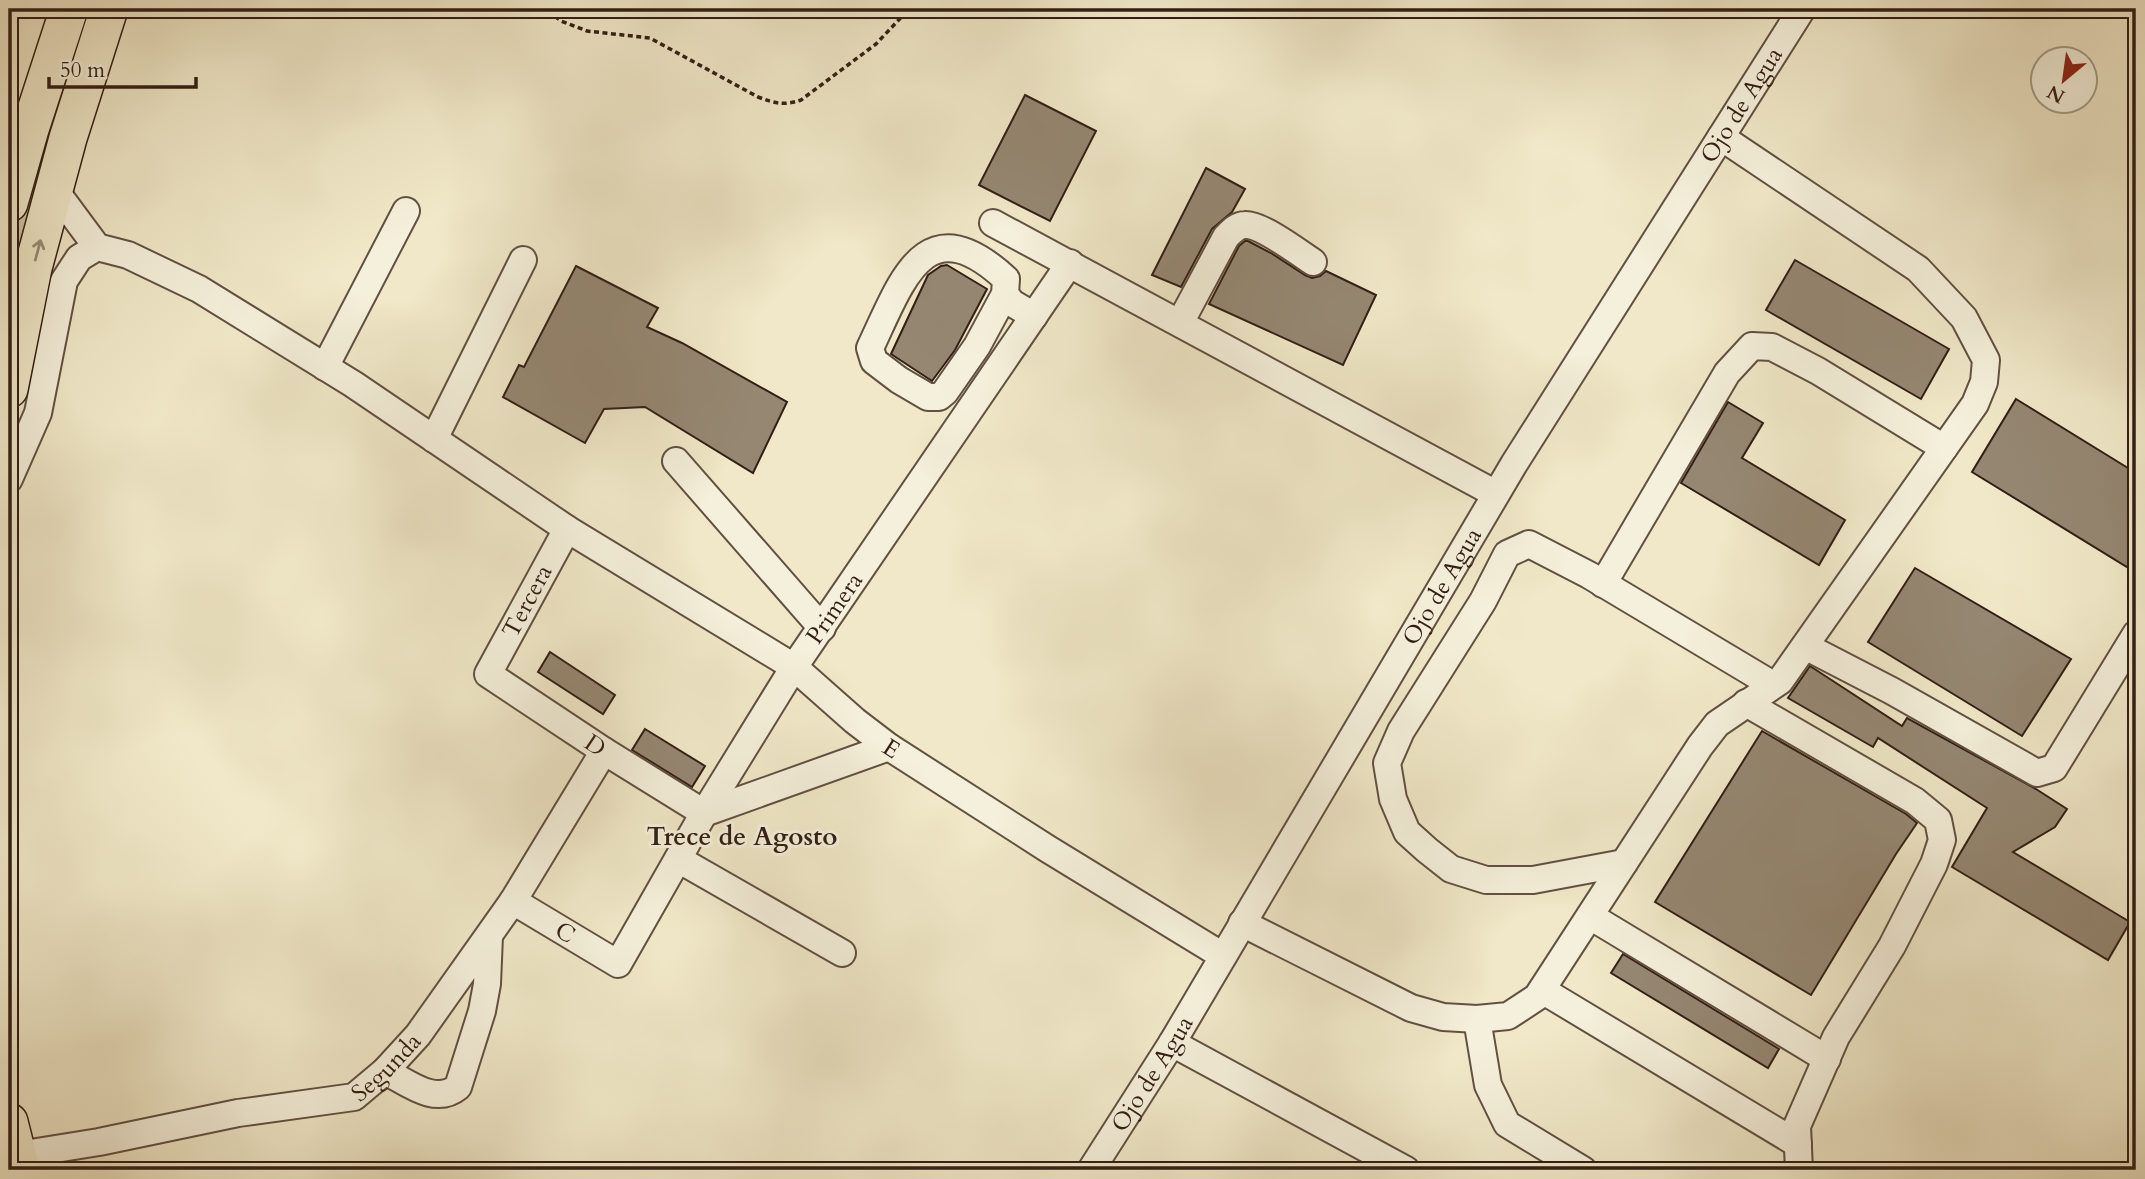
<svg xmlns="http://www.w3.org/2000/svg" width="2145" height="1179" viewBox="0 0 2145 1179" font-family="Cardo,serif">
	<style>
		.green { fill: #d0c6aa; stroke: #817260; stroke-width: 2 }
		.building { fill: #958772; stroke: #321e15; stroke-width: 2 }
		.lines { fill: none; stroke-linecap: round; stroke-linejoin: round }
		.minor-casing { stroke: #625042; stroke-width: 30 }
		.highway-casing { stroke: #321e15; stroke-width: 40 }
		.path { stroke: #321e15; stroke-width: 3.5; stroke-dasharray: 5 3.5; stroke-linecap: butt }
		.minor { stroke: #f5f0db; stroke-width: 26 }
		.highway { stroke: #f0e8c8; stroke-width: 37 }
		.oneway { stroke: #9a8d77 }
		.labels { text-anchor: middle; stroke-width: 6; stroke-linejoin: round; paint-order: stroke }
		.street-label { font-size: 24px; fill: #321e15; stroke: #f5f0db }
		.neighbourhood-label { font-size: 26px; font-weight: bold; fill: #321e15; stroke: #f5f0db }
	</style>
	<rect width="100%" height="100%" fill="#f0e8c8"/>
	<filter id="stains"><feTurbulence type="fractalNoise" baseFrequency=".00286" numOctaves="4"/><feColorMatrix values="0 0 0 0 .2 0 0 0 0 .09 0 0 0 0 .02 0 0 0 .5 -.17"/></filter>
	<radialGradient id="worn" r=".72"><stop offset=".6" stop-color="#630" stop-opacity="0"/><stop offset="1" stop-color="#630" stop-opacity=".3"/></radialGradient>
	<polygon class="green" points="83,9 95,9 9,306 9,253 12,240 36,143"/>
	<g class="building">
		<polygon points="1025,95 1096,131 1050,221 979,185"/>
		<polygon points="1206,168 1245,189 1232,212 1212,229 1181,287 1152,275"/>
		<polygon points="1248,241 1271,253 1305,275 1312,278 1320,276 1326,271 1376,295 1343,365 1209,304 1239,246 1245,241"/>
		<polygon points="1795,260 1949,349 1921,399 1766,310"/>
		<polygon points="947,265 987,289 955,350 932,381 891,354 928,275 941,266"/>
		<polygon points="576,266 658,308 647,327 682,343 787,402 753,473 645,407 604,409 585,443 503,397 519,365 524,367"/>
		<polygon points="2016,399 2136,473 2136,552 2127,567 1972,472"/>
		<polygon points="1728,402 1763,423 1742,458 1845,520 1819,565 1681,483"/>
		<polygon points="1915,568 2071,659 2022,736 1868,642"/>
		<polygon points="550,652 615,695 603,714 538,672"/>
		<polygon points="1810,666 1902,726 1907,718 2036,789 2067,809 2055,827 2013,852 2130,922 2108,960 1952,867 1987,808 1878,738 1873,747 1788,698"/>
		<polygon points="645,729 705,766 692,787 632,750"/>
		<polygon points="1762,731 1906,814 1917,823 1896,854 1811,995 1655,902"/>
		<polygon points="1623,954 1779,1049 1768,1068 1611,973"/>
	</g>
	<g class="lines">
		<g class="minor-casing">
			<g id="minor">
				<path id="s1" d="M54,189l43,58 31,8 71,34 154,95 214,145 227,138 61,54 34,26 159,102 175,107"/>
				<polyline points="993,223 1496,494"/>
				<path d="M1005,294l-28,52 -32,46 -6,5h-11l-29,-17 -25,-19 -4,-13c32,-67 55,-144 136,-69l-1,15 7,9 22,13"/>
				<path d="M1180,323l46,-86c5,-5 11,-12 19,-12 16,-1 53,27 68,37"/>
				<polyline points="325,367 406,211"/>
				<polyline points="434,439 523,260"/>
				<polyline points="676,461 822,628"/>
				<polyline points="9,479 38,413 64,281 79,258 97,247"/>
				<path id="s2" d="M567,529l-79,145 116,77 100,62"/>
				<polyline points="1603,584 1727,373 1752,346 1772,347 1818,371 1944,448"/>
				<polyline points="1805,646 1892,691 2037,773 2054,768 2136,634"/>
				<polyline points="1746,703 1915,801 1938,820 1942,840 1934,864 1892,946 1836,1037 1797,1126 1799,1170"/>
				<polyline points="704,813 889,747"/>
				<polyline points="678,859 842,953"/>
				<polyline points="1624,863 1533,880 1486,880 1451,869 1427,850 1407,832 1393,799 1387,763 1401,731 1483,601 1507,554 1529,544 1589,575 1773,685"/>
				<path id="s3" d="M513,901l105,63 86,-151 90,-146 276,-404"/>
				<polyline points="1590,916 1827,1059"/>
				<polyline points="1242,923 1411,1008 1443,1017 1477,1019 1508,1016 1537,997 1700,746 1717,724 1780,681 1975,404 1984,382 1986,360 1964,318 1918,269 1721,137"/>
				<polyline points="1542,990 1798,1144"/>
				<polyline points="1477,1019 1488,1085 1507,1124 1583,1170"/>
				<polyline points="1172,1043 1406,1170"/>
				<path d="M385,1071c22,11 50,35 73,16l24,-76 5,-27 2,-48"/>
				<path id="s4" d="M18,1155l81,-13 139,-29 116,-16 31,-26 33,-36 95,-134 91,-150"/>
				<path id="s5" d="M1091,1170l81,-127 342,-579 288,-455"/>
			</g>
		</g>
		<g class="highway-casing">
			<g id="highway">
				<polyline points="9,203 30,129 69,9"/>
				<polyline points="9,389 33,268 68,138 109,9"/>
				<polyline points="9,1122 21,1170"/>
			</g>
		</g>
		<path class="path" d="M552,9l1,6 8,6 26,10 63,7 108,59c16,6 26,9 43,3l75,-56 33,-35"/>
		<use href="#minor" class="minor"/>
		<use href="#highway" class="highway"/>
	</g>
	<defs><path id="oneway-shaft" d="M-6 0H5M1.5-3L5.5 0L1.5 3" fill="none" stroke-width="1.6" stroke-linecap="round" stroke-linejoin="round" transform="scale(1.75)"/></defs>
	<use class="oneway" href="#oneway-shaft" transform="translate(38 250) rotate(-75)"/>
	<g class="labels">
		<g class="street-label">
			<text dy="8" stroke="none"><textPath href="#s5" startOffset="1248">Ojo de Agua</textPath></text>
			<text dy="8" stroke="none"><textPath href="#s5" startOffset="681">Ojo de Agua</textPath></text>
			<text transform="translate(527 601) rotate(-62)" y="8">Tercera</text>
			<text dy="8" stroke="none"><textPath href="#s3" startOffset="539">Primera</textPath></text>
			<text dy="8" stroke="none"><textPath href="#s2" startOffset="294">D</textPath></text>
			<text dy="8" stroke="none"><textPath href="#s1" startOffset="1015">E</textPath></text>
			<text dy="8" stroke="none"><textPath href="#s3" startOffset="61">C</textPath></text>
			<text dy="8" stroke="none"><textPath href="#s4" startOffset="385">Segunda</textPath></text>
			<text dy="8" stroke="none"><textPath href="#s5" startOffset="114">Ojo de Agua</textPath></text>
		</g>
		<g class="neighbourhood-label">
			<text x="742" y="845">Trece de Agosto</text>
		</g>
	</g>
	<rect width="2145" height="1179" fill="none" stroke="#f0e8c8" stroke-width="35"/>
	<rect x="10" y="10" width="2124" height="1158" fill="none" stroke="#321e15" stroke-width="3.5"/>
	<rect x="18" y="18" width="2110" height="1144" fill="none" stroke="#321e15" stroke-width="2"/>
	<g transform="translate(2064 80) rotate(209)"><circle r="33" fill="#f5f0db" stroke="#a79c8c" stroke-width="2"/>
	<path d="M0-5L12 26L0 18L-12 26Z" fill="#8f2418"/>
	<text y="-10" font-size="19" font-weight="bold" text-anchor="middle" fill="#321e15">N</text>
	</g>
	<path d="M49 77v10h147v-10" fill="none" stroke="#321e15" stroke-width="3.5"/>
	<text x="60" y="77" font-size="21" fill="#321e15" stroke="#f5f0db" stroke-width="5" paint-order="stroke">50 m</text>
	<rect width="100%" height="100%" filter="url(#stains)"/>
	<rect width="100%" height="100%" fill="url(#worn)"/>
</svg>
